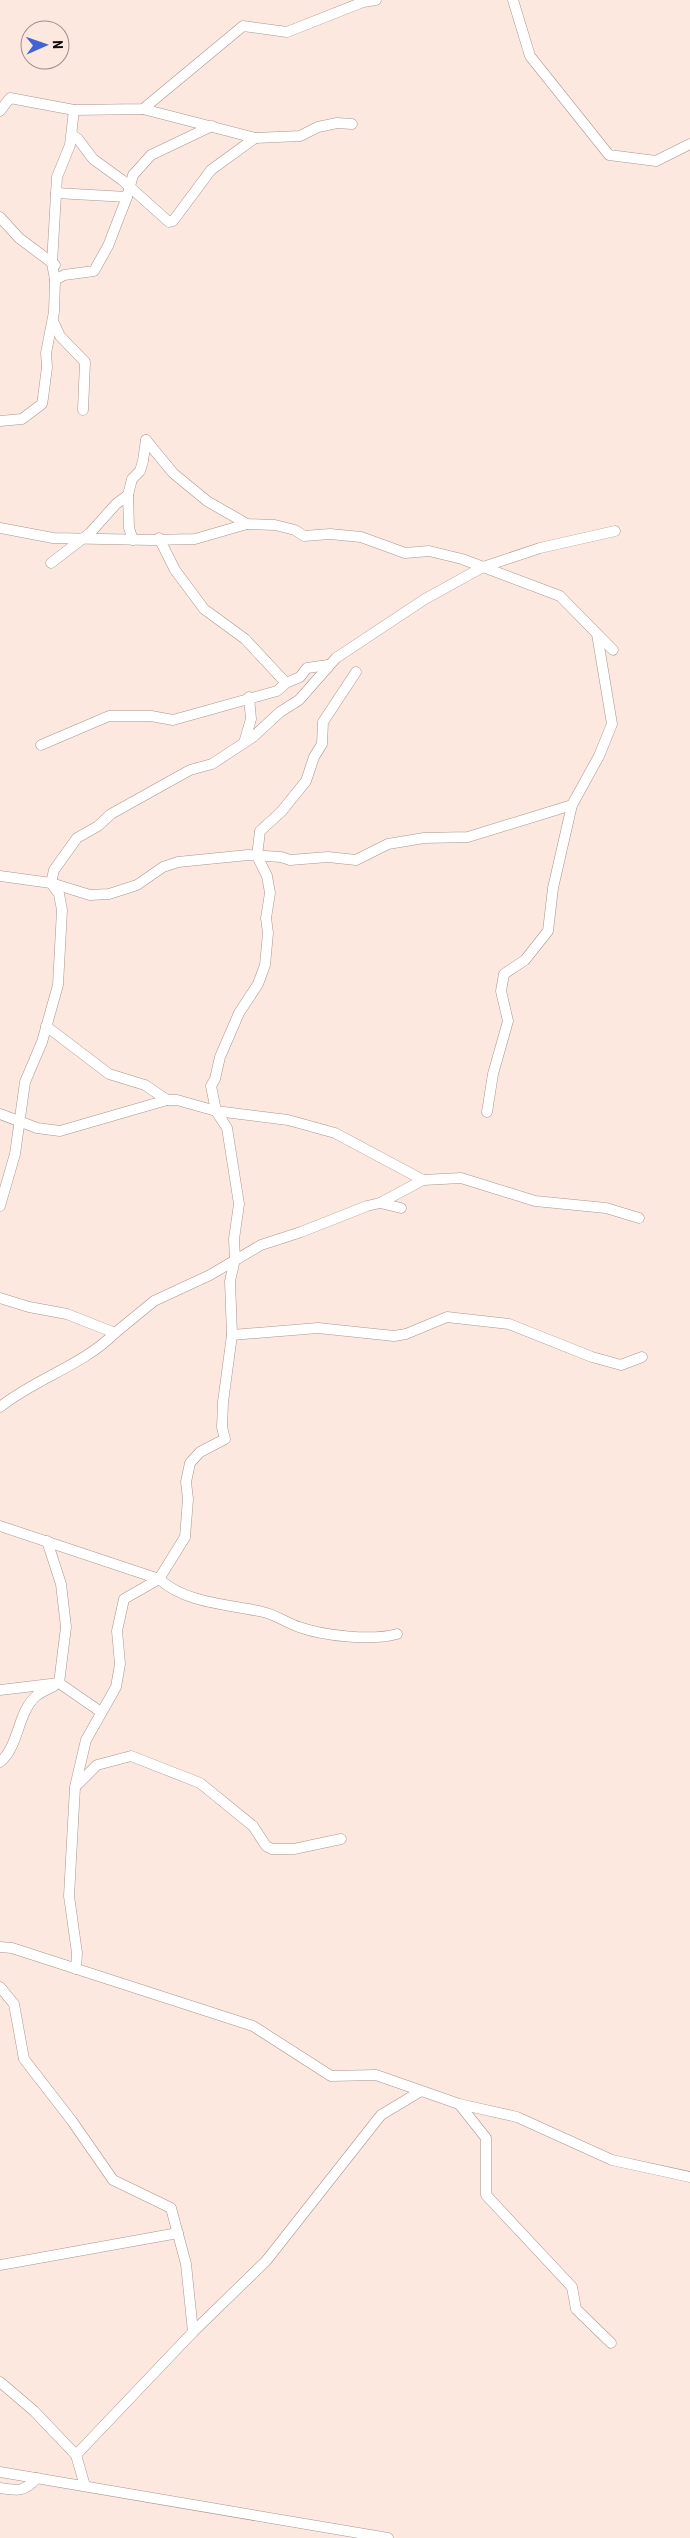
<svg xmlns="http://www.w3.org/2000/svg" width="690" height="2538" viewBox="0 0 690 2538" font-family="'Roboto Condensed',sans-serif">
	<style>
		.lines { fill: none; stroke-linecap: round; stroke-linejoin: round }
		.street-casing { stroke: #a8968e; stroke-width: 11 }
		.street { stroke: #fff; stroke-width: 10 }
	</style>
	<rect width="100%" height="100%" fill="#fce8df"/>
	<g class="lines">
		<g class="street-casing">
			<g id="street">
				<polyline points="513,0 530,56 609,155 656,161 690,144"/>
				<polyline points="143,109 255,138 300,136 318,127 337,123 352,124"/>
				<polyline points="0,111 10,98 74,110 143,109 243,26 287,32 363,2 376,0"/>
				<polyline points="72,135 78,139 93,159 122,180 169,222 173,221 211,170 255,138"/>
				<polyline points="56,193 127,197 133,175 151,155 212,126"/>
				<polyline points="0,217 19,238 55,265"/>
				<polyline points="55,280 64,275 94,271 108,246 127,197"/>
				<polyline points="53,321 60,336 85,362 83,410"/>
				<polyline points="0,421 22,419 42,404 43,398 47,367 46,353 54,312 55,280 52,263 57,177 70,145 74,110"/>
				<polyline points="146,440 173,473 207,501 247,524 275,525 295,530 304,536 330,534 361,537 405,553 429,551 462,559 560,596 613,650"/>
				<polyline points="128,495 129,528 133,540"/>
				<polyline points="0,528 53,538 151,540 195,539 247,524"/>
				<polyline points="159,538 175,570 204,609 245,639 286,683 300,677 307,668 328,665"/>
				<polyline points="51,563 90,533 116,504 128,495 132,479 140,471 143,461 146,440"/>
				<polyline points="244,743 251,719 249,697"/>
				<polyline points="41,745 109,716 151,716 173,720 277,691 286,683"/>
				<polyline points="0,876 51,883 90,895 109,894 137,885 163,867 178,862 248,855 281,857 290,860 328,857 356,860 388,844 424,838 468,837 572,805"/>
				<polyline points="46,1026 109,1074 145,1085 167,1100 177,1100 216,1111 288,1120 335,1133 423,1180 461,1178 535,1201 606,1208 639,1218"/>
				<polyline points="487,1112 493,1074 508,1021 501,991 504,974 525,960 548,931 553,888 572,805 599,756 612,724 597,634"/>
				<polyline points="0,1114 37,1128 60,1131 167,1100"/>
				<polyline points="380,1203 423,1180"/>
				<polyline points="0,1206 15,1154 25,1082 42,1042 58,985 62,910 59,894 51,883 54,870 77,838 98,826 111,814 190,770 212,764 253,737 280,712 299,700 336,658 425,599 483,567 540,548 615,531"/>
				<polyline points="0,1298 29,1307 67,1314 115,1333 154,1301 210,1275 261,1245 301,1232 367,1206 380,1203 401,1208"/>
				<polyline points="232,1335 318,1328 394,1336 406,1334 447,1317 509,1324 592,1357 621,1365 642,1357"/>
				<path d="M0,1407c36,-29 82,-41 115,-74"/>
				<path d="M0,1526l159,53c28,25 69,25 104,33 13,3 24,11 36,15 25,9 73,14 98,7"/>
				<polyline points="47,1541 61,1584 66,1627 59,1683"/>
				<polyline points="0,1690 59,1683 101,1712"/>
				<path d="M0,1762c19,-15 17,-49 36,-66 5,-4 12,-7 18,-10"/>
				<polyline points="76,1786 97,1765 131,1756 200,1783 253,1826 266,1846 272,1849 294,1849 341,1839"/>
				<polyline points="0,1947 12,1948 253,2026 331,2076 376,2075 459,2104 517,2117 612,2160 690,2177"/>
				<polyline points="76,1969 77,1953 69,1896 75,1787 86,1740 116,1687 120,1664 117,1631 124,1599 159,1579 185,1537 188,1499 186,1482 190,1463 200,1452 225,1439 222,1427 223,1402 232,1335 230,1281 235,1259 234,1239 239,1204 227,1128 216,1111 211,1086 215,1079 220,1057 239,1013 258,984 265,965 268,933 266,918 270,893 267,876 257,856 260,831 281,812 306,781 314,757 322,744 323,722 356,672"/>
				<polyline points="0,1987 14,2004 24,2059 72,2121 113,2180 171,2208 186,2264 193,2332"/>
				<polyline points="459,2104 486,2138 486,2195 572,2287 576,2309 611,2343"/>
				<polyline points="0,2265 178,2233"/>
				<polyline points="0,2382 34,2411 76,2455 85,2486"/>
				<polyline points="76,2455 193,2332 266,2261 381,2115 421,2091"/>
				<polyline points="0,2472 388,2538"/>
				<path d="M0,2488c18,3 24,4 37,-10"/>
			</g>
		</g>
		<use href="#street" class="street"/>
	</g>
	<g transform="translate(45 45) rotate(88)"><circle r="24" fill="#fce8df" stroke="#9e908a"/>
	<path d="M0-4L9 19L0 12L-9 19Z" fill="#4163d5"/>
	<text y="-8" font-size="14" font-weight="bold" text-anchor="middle" fill="#120c0a">N</text>
	</g>
</svg>
